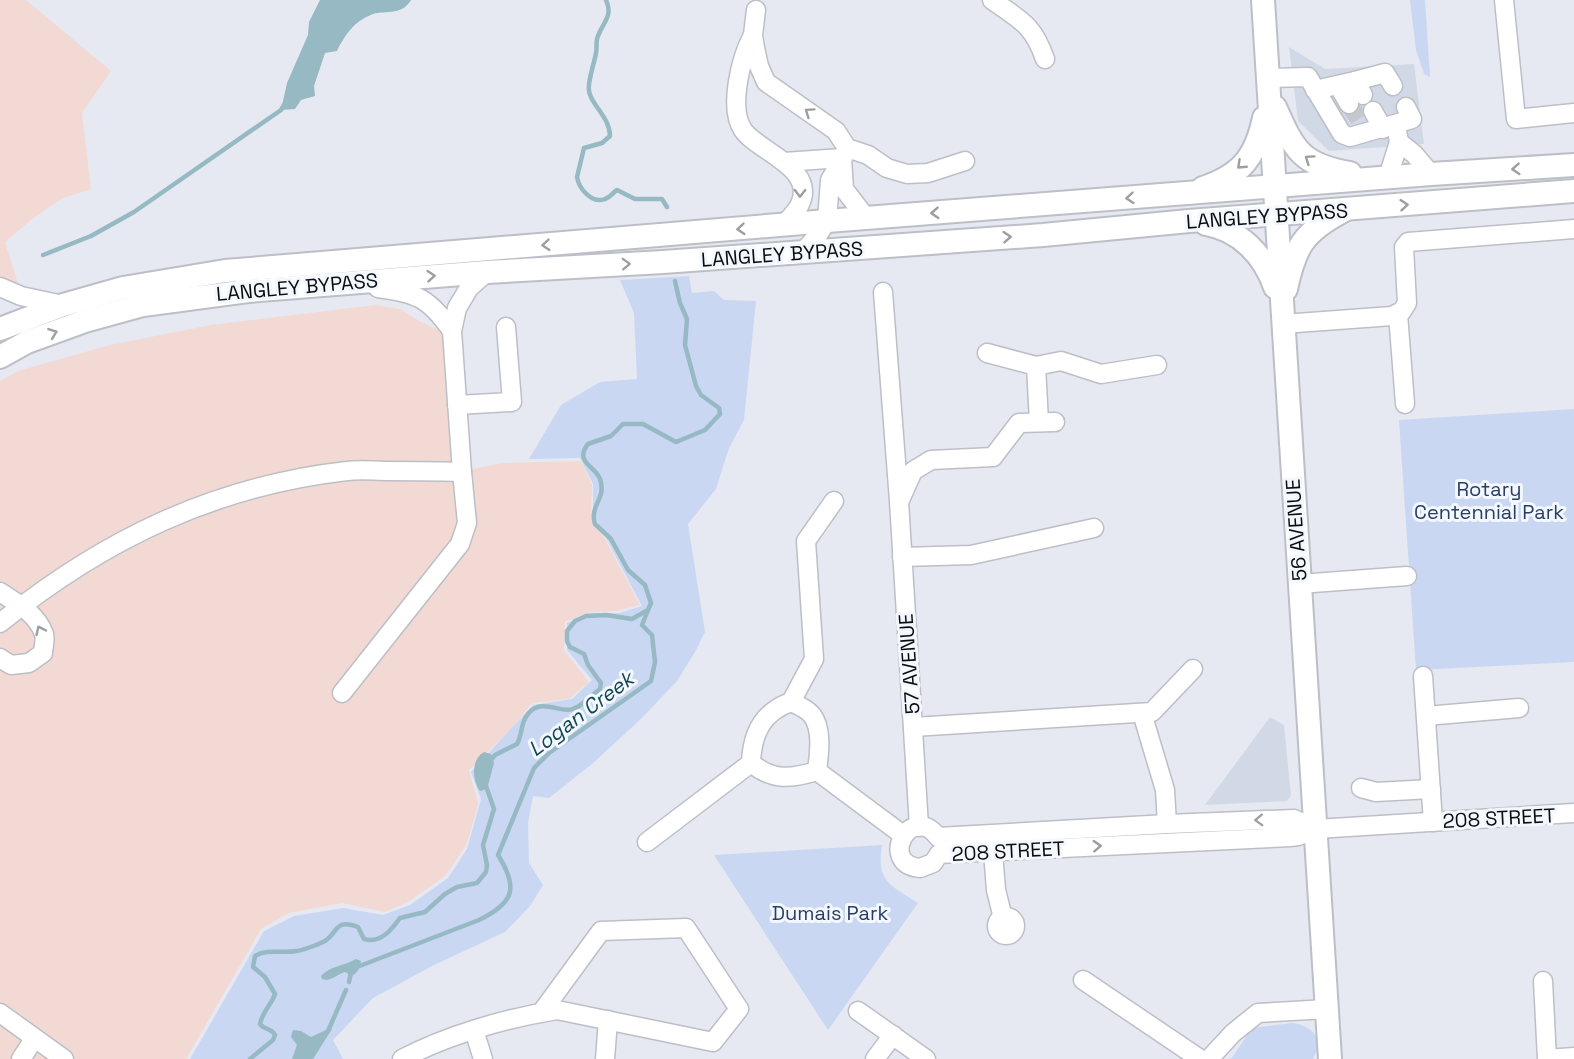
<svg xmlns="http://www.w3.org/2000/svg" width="1574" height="1059" viewBox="0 0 1574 1059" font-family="'Space Grotesk',sans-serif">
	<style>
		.built { fill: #d2d9e6 }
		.education { fill: #f3d9d4 }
		.green { fill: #c9d7f2 }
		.water { fill: #96b9c3 }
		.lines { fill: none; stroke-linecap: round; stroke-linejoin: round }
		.stream { stroke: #96b9c3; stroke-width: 4.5 }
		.minor-tunnel { stroke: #c5c8cf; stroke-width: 18; stroke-dasharray: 18 9; stroke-linecap: butt }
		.minor-casing { stroke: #bcbfc6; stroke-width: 21 }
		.major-casing { stroke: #bcbfc6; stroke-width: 26 }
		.minor { stroke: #fff; stroke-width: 18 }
		.major { stroke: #fff; stroke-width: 22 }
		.oneway { stroke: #9d9e9f }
		.labels { text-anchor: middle; stroke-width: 6; stroke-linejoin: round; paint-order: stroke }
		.street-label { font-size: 20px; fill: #0b0c0e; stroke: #f3f7fe }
		.park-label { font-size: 20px; fill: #2a3d63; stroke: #f3f7fe }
		.water-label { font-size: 21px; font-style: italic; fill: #114551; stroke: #f3f7fe }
	</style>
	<rect width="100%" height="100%" fill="#e6e9f1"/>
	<g class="built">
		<polygon points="1289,47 1325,69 1414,64 1424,144 1329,151 1298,121"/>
		<polygon points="1270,717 1284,725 1291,796 1287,801 1205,805"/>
	</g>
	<g class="education">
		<polygon points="0,0 26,0 111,71 82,113 91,189 63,198 32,219 5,242 19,287 0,299"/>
		<polygon points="375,305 400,309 421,322 453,336 462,471 503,463 581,461 592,485 591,513 640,605 617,611 591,612 565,622 564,650 589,682 569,699 532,703 512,728 469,770 478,804 467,844 445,876 408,902 385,912 342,903 289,913 261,929 186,1059 0,1059 0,381 18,371 110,345 211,325"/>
	</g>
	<g class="green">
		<polygon points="1410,0 1425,0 1430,77 1424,74 1416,50"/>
		<polygon points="689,276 692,293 714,291 724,300 756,301 744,420 729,448 716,489 688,524 705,632 695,652 677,681 643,717 592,764 549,798 533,796 528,823 529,863 543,885 530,906 505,932 434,965 373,998 333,1040 343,1059 190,1059 264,931 294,916 343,908 383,915 410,905 448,878 467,849 481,799 471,772 533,705 572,699 592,680 567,650 567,623 591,613 619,613 642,606 597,521 593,508 593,484 580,458 529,459 561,405 600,382 637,379 634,313 620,280"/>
		<polygon points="1574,409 1574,662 1416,670 1399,420"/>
		<path d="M882,845c-6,37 8,40 36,58l-90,127 -114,-175z"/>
		<path d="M1292,1023c13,1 30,10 25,27 -1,3 -3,6 -4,9h-82l21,-31z"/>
	</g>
	<g class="water">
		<path d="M320,0h91c-10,16 -24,10 -38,14 -19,7 -28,21 -36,37l-12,2 -11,33 1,10 -14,4 -6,9 -14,1 6,-27 21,-48 1,-13z"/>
		<path d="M484,752l7,2 3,9 -7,26 -7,2c-8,-11 -9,-32 4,-39z"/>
		<path d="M356,959l5,2c-1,7 -3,11 -9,15l-7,-4c-8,2 -14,10 -23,7l-1,-3c9,-10 23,-10 35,-17z"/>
		<polygon points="330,1028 332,1029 313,1059 292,1059 297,1045 291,1037 293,1030 301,1031 311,1037"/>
	</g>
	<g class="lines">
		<g class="stream">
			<path d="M606,0c8,17 -5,24 -9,39 -1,5 0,10 -1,14 -2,11 -6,21 -7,32 -3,17 21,30 21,51l-8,7 -18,5 -7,29c2,12 15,27 28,22 6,-2 7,-6 12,-9l18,9h27l5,8"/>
			<polyline points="43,255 91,236 134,212 281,110 284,105"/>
			<path d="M490,761l5,-6 22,-11c6,-10 3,-21 11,-30 14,-17 32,0 45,-5 9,-3 19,-14 27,-20l1,-6 -13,-18 -4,-11 -14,-7 -3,-6v-10l8,-10 11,-5 20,-1 26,4 16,-9 3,-7 -6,-18 -17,-15 -17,-31 -16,-15c-6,-19 12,-25 5,-45 -5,-13 -26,-17 -12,-35l23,-8 12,-12h20l33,18 29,-12 15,-16 -1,-6 -18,-13 -5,-9 -11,-41 2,-26 -7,-16 -5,-22"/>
			<path d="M357,967l122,-47c35,-17 40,-32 19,-65l36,-87 15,-15 102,-72 4,-19 -3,-27 -10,-10 6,-15"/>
			<polyline points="349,982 351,972"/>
			<polyline points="328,1031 346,990"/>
			<path d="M250,1059l23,-19 2,-5c-3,-7 -11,-5 -15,-11 3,-14 12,-20 15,-30l-10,-17 -12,-10 2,-11c12,-8 28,-2 41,-5 5,0 23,-7 27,-9 14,-6 11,-25 35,-15l6,12c17,5 28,-10 36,-21l25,-6 20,-18 12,-7 20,-4 9,-11 1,-7 -4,-20 11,-36 -8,-23"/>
		</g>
		<polyline class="minor-tunnel" points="1349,104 1360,121"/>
		<g class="minor-casing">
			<g id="minor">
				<path d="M992,0c28,20 41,24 53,59"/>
				<polyline points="1504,0 1516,119 1574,113"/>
				<polyline points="756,10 753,35 755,48 759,66 766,82 836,131 847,148 868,155 887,168 907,174 928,173 965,161"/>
				<path d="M752,37c-11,21 -24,71 -9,93 14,21 74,38 57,74 -3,8 -12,15 -17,22"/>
				<polyline points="1268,78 1308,77 1342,134 1350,137 1412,119 1406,107"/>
				<polyline points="1355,81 1385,73 1393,86"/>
				<polyline points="1338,85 1349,104"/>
				<polyline points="1315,90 1355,81 1363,95"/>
				<polyline points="1373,111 1383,129"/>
				<polyline points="1399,142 1414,154 1431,174"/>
				<polyline points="784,162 842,158 844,189 867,219"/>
				<polyline points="1388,177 1399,142 1396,125"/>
				<polyline points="802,253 818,235 827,221 830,180 843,158"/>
				<polyline points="0,287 21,296 63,305"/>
				<path d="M378,288c39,5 51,10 74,43"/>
				<polyline points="883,292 899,501 919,827"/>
				<polyline points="1398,314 1405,404"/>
				<polyline points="1283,324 1392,316 1402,311 1407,303 1404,247 1408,242 1574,229"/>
				<polyline points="987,353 1036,366 1039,422"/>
				<polyline points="1036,366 1061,361 1101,374 1157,365"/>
				<polyline points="457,405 512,402 506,327"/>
				<polyline points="900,500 913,471 931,460 993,457 1019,423 1055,422"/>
				<polyline points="902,557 971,555 1094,528"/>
				<polyline points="1299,584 1407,576"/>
				<path d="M0,592c17,11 37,22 44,42 2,6 -1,13 -1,19l-14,10 -18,2 -11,-7"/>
				<path d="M0,623c103,-83 214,-137 347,-152 14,-2 28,0 41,0 25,0 49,0 74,1l-10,-141 5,-23 12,-20 18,-16"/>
				<polyline points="1423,676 1433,822"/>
				<polyline points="342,693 460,544 467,523 462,472"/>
				<path d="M791,702c-29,10 -39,32 -40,61 22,18 39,16 66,8"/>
				<polyline points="1142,713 1165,790 1167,824"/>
				<polyline points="1426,716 1519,708"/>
				<polyline points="913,727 1152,712 1193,669"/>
				<path d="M817,771c2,-17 6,-41 -5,-56 -5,-6 -14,-10 -21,-13l23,-43 -8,-118 28,-40"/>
				<polyline points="817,771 903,835"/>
				<polyline points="1361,788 1376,792 1431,789"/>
				<path d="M1316,829l-22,-10 -127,5 -229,13c-27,-36 -61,27 -18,31l13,-5 6,-9 351,-17 8,-1 18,-7 258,-16"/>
				<polyline points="647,842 751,763"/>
				<polyline points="993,852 996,890 1003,918"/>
				<circle cx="1006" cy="926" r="9"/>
				<polyline points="1083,980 1200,1059"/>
				<polyline points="1543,981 1547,1059 1574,1057"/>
				<polyline points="858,1011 926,1059"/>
				<polyline points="0,1013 64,1059"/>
				<polyline points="474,1030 483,1059"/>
				<polyline points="21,1059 34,1039"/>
				<path d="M402,1059c45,-24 105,-41 155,-49l156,32 26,-33 -53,-81 -85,3 -60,82"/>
				<polyline points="605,1059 608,1020"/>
				<polyline points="875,1059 893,1035"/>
				<polyline points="1209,1059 1233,1033 1258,1013 1327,1009"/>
			</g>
		</g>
		<g class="major-casing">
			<g id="major">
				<polyline points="1263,0 1330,1059"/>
				<path d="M1275,107c19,43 26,58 75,66"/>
				<path d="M1203,188c39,-13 53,-32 61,-70"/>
				<path d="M1206,224c34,6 58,31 69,63"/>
				<path d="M1286,289c9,-42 17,-57 57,-78"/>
				<polyline points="0,329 63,305 123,288 225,271 827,221 1431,174 1574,165"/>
				<polyline points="0,357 27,342 85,321 143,305 248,291 487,272 663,262 1043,235 1189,221 1574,191"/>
			</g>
		</g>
		<use href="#minor" class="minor"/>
		<use href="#major" class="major"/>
	</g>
	<defs><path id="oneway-chevron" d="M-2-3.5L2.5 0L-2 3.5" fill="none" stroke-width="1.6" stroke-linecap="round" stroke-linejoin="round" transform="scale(1.5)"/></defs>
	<g class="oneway">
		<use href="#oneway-chevron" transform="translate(809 112) rotate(-145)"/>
		<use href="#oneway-chevron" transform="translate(1309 159) rotate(-145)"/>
		<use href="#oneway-chevron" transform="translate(1241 165) rotate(137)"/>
		<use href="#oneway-chevron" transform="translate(1516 169) rotate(176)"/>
		<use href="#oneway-chevron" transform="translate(800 193) rotate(91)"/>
		<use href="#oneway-chevron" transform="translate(1130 198) rotate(175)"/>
		<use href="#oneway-chevron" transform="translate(1404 205) rotate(-5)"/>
		<use href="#oneway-chevron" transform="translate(935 213) rotate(176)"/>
		<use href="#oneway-chevron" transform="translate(741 229) rotate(175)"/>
		<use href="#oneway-chevron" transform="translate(1007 237) rotate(-4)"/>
		<use href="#oneway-chevron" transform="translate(546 245) rotate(175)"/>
		<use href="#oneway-chevron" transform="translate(626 264) rotate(-2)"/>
		<use href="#oneway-chevron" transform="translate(431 276) rotate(-5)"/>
		<use href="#oneway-chevron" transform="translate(53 333) rotate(-20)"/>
		<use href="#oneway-chevron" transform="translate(40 630) rotate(-115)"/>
		<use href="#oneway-chevron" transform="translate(1259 820) rotate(178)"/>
		<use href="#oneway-chevron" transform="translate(1097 846) rotate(-3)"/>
	</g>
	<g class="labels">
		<g class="street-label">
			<text transform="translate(1267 216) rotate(-4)" y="7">LANGLEY BYPASS</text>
			<text transform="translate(782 254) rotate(-4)" y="7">LANGLEY BYPASS</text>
			<text transform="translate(297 287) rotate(-5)" y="7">LANGLEY BYPASS</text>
			<text transform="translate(1296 530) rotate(-94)" y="7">56 AVENUE</text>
			<text transform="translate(909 664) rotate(-94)" y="7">57 AVENUE</text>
			<text transform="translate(1499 818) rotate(-3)" y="7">208 STREET</text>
			<text transform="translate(1008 851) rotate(-3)" y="7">208 STREET</text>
		</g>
		<g class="park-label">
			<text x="1489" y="496">Rotary<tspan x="1489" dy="23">Centennial Park</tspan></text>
			<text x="830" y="920">Dumais Park</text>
		</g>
		<g class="water-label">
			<text transform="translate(581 714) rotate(-37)" y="7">Logan Creek</text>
		</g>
	</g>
</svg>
